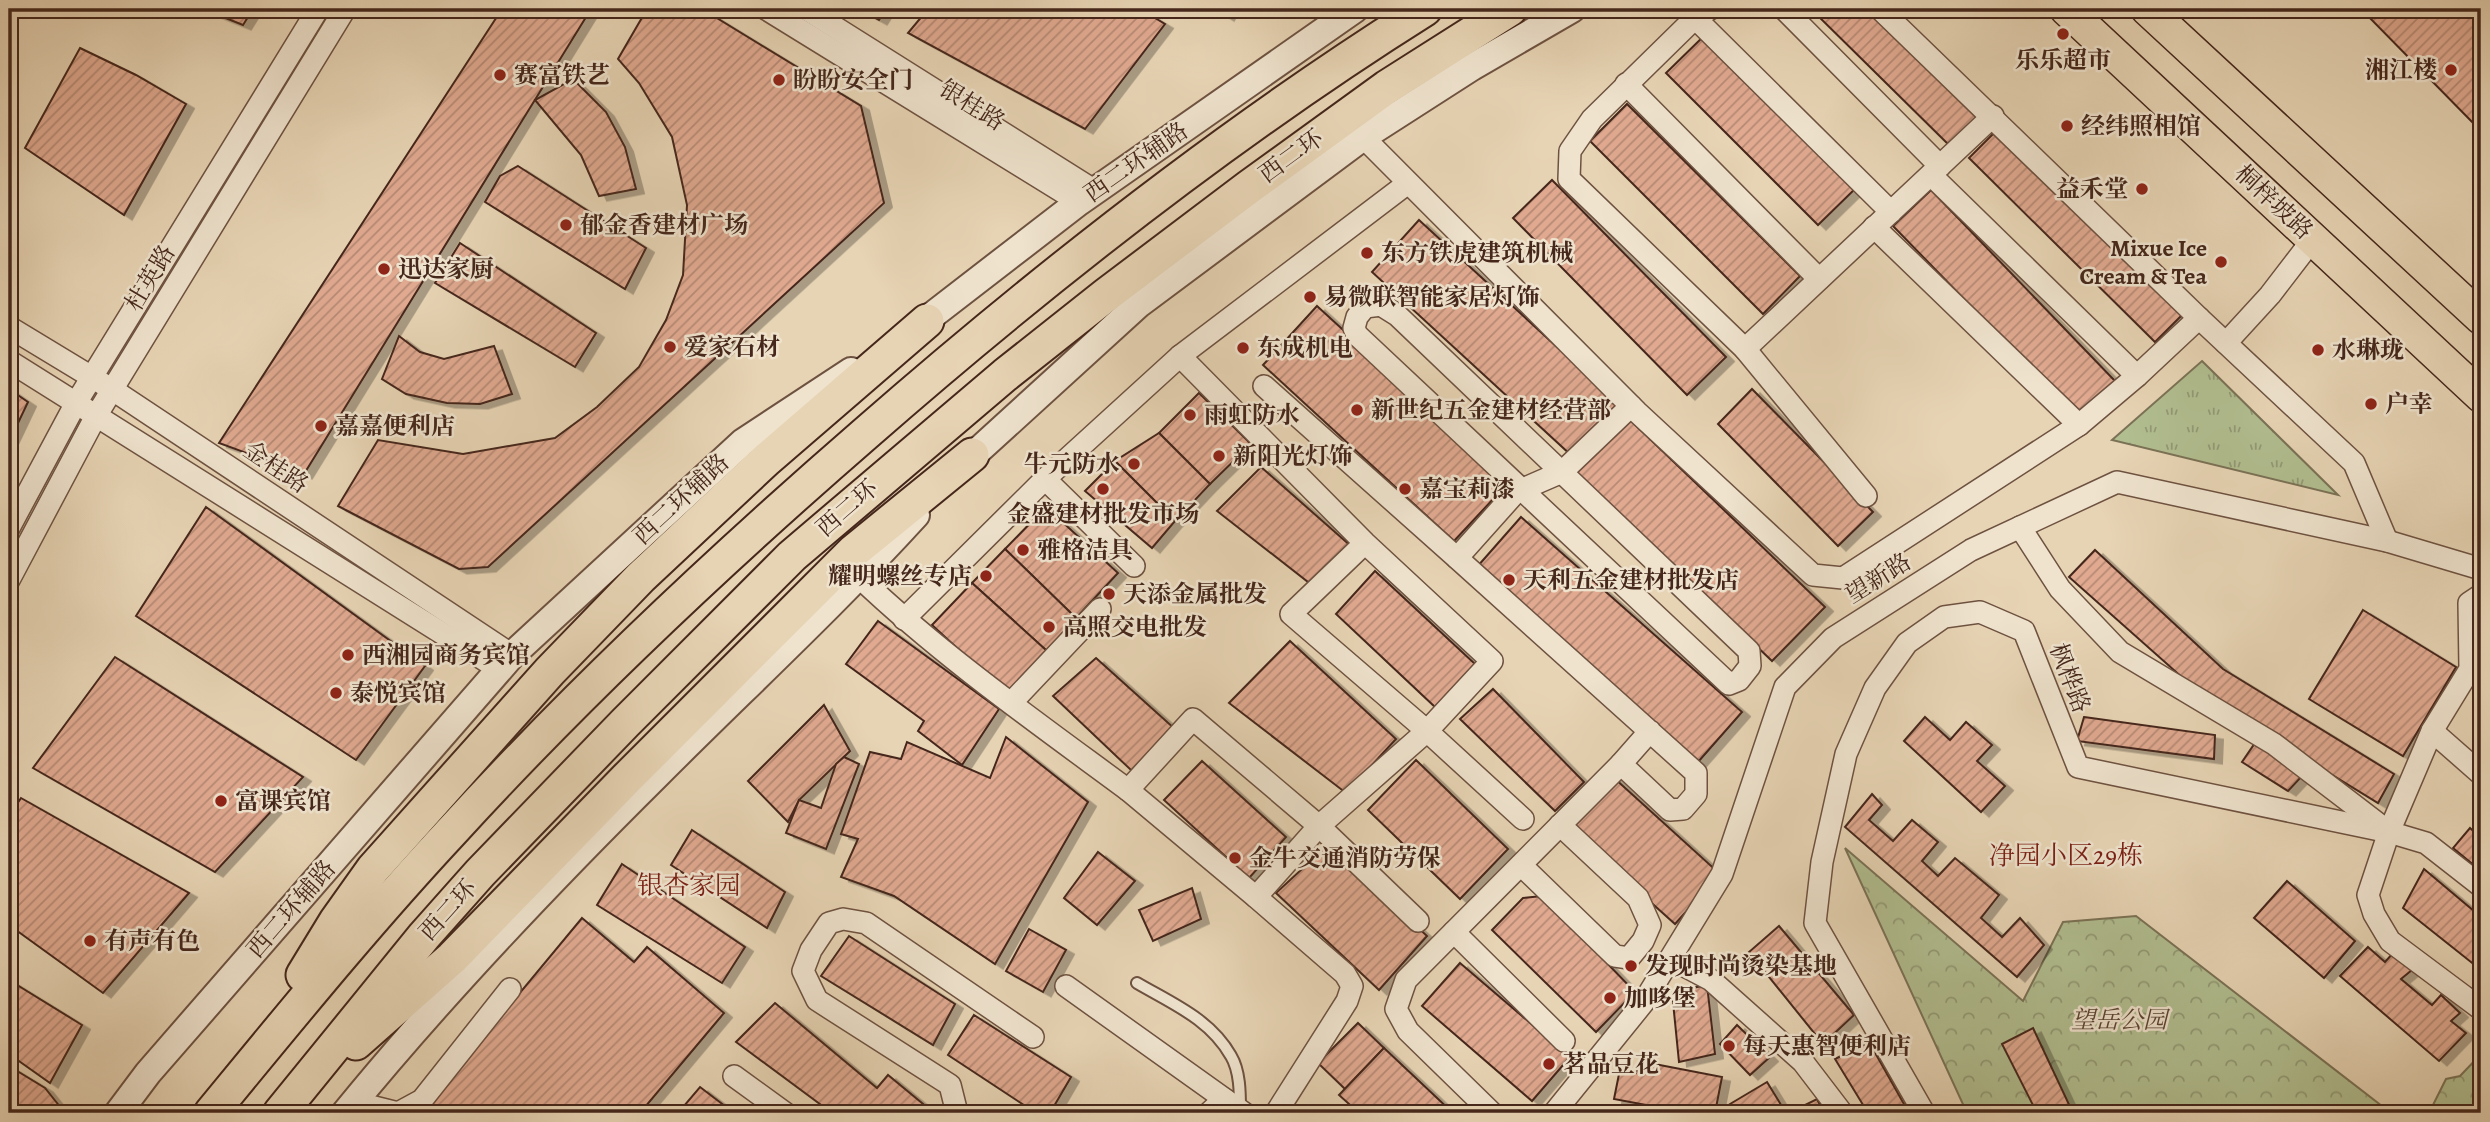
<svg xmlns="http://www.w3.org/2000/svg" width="2490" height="1122" viewBox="0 0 2490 1122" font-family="Alegreya,'Noto Serif SC',serif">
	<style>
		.grass { fill: url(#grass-tufts); stroke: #7b7256; stroke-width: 2 }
		.forest { fill: url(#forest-crowns); stroke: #7b7256; stroke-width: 2 }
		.building { fill: url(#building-hatch); stroke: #45271b; stroke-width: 2; filter: url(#shadow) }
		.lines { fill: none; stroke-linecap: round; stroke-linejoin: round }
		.service-casing { stroke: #6e5241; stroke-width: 14 }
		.minor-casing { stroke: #6e5241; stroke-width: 24 }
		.tertiary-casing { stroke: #6e5241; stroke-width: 30 }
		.primary-casing { stroke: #45271b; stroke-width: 35 }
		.trunk-casing { stroke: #45271b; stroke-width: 37 }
		.service { stroke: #efe3ce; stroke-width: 10 }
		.minor { stroke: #efe3ce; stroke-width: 21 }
		.tertiary { stroke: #efe3ce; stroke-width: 26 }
		.primary { stroke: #e7d4b4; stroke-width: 32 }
		.trunk { stroke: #e7d4b4; stroke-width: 33 }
		.poi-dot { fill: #8f2418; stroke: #efe3ce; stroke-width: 2.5 }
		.labels { text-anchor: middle; stroke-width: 5; stroke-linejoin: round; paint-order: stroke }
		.poi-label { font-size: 24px; font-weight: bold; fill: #45271b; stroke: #efe3ce; text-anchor: start }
		.street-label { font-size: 24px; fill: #45271b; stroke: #efe3ce }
		.park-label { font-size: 24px; font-style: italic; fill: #5b4532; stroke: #efe3ce }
		.neighbourhood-label { font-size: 26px; fill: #7a1f14; stroke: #efe3ce }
	</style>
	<defs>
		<pattern id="grass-tufts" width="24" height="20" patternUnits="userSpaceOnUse" patternTransform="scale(1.75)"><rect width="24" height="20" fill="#b1be90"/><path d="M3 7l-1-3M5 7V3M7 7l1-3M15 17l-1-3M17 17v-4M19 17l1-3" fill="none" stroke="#929a75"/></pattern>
		<pattern id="forest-crowns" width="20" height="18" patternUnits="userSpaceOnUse" patternTransform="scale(1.75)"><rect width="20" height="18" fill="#b1be90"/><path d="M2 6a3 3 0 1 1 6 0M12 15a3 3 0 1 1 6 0" fill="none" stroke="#929a75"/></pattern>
		<pattern id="building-hatch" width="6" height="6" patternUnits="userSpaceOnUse" patternTransform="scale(1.75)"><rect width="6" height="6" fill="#e0a990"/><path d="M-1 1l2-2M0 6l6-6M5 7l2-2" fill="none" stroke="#b78a75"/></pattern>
		<filter id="shadow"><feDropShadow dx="8" dy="4.5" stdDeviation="0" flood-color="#0004"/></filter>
	</defs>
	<rect width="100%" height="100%" fill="#e7d4b4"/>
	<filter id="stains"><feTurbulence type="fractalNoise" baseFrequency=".00286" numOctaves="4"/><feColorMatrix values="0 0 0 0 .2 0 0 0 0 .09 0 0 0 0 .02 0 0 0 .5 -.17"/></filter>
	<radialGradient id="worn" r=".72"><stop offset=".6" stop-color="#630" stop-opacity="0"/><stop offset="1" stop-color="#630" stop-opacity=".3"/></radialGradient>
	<polygon class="grass" points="2202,361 2338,495 2112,440"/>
	<g class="forest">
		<polygon points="1845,848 2023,1001 2063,922 2136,916 2391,1113 1967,1113"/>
		<polygon points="2481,1054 2481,1113 2417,1113 2433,1105 2446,1079 2460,1076"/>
	</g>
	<g class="building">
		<polygon points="203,9 253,9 243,25"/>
		<polygon points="502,9 591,9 304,474 219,443"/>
		<polygon points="647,9 702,9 861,106 884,203 488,567 459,569 338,506 378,440 463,454 555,438 597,407 639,367 666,320 683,275 687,205 672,137 639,83 618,59"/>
		<polygon points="859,9 886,9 879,20"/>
		<polygon points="928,9 1140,9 1165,24 1085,129 908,33"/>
		<polygon points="1215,9 1230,9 1226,16"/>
		<polygon points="1811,9 1871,9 1980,117 1951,147"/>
		<polygon points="2361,9 2481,9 2481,131"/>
		<polygon points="1707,33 1859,185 1818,225 1666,73"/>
		<polygon points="80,48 136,75 186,104 124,215 25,148"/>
		<polygon points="573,79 606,112 625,147 636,189 599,196 581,155 535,100"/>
		<polygon points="1627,104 1800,276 1763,314 1590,141"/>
		<polygon points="2001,126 2187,310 2155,342 1969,158"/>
		<polygon points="518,166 646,248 625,289 485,202 500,176"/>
		<polygon points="1552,180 1726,357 1687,395 1513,218"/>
		<polygon points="1931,190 2116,382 2080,418 1893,226"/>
		<polygon points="1419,220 1620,405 1572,456 1372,272"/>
		<polygon points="460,243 596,333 575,367 435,283"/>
		<polygon points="1317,306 1509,482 1454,541 1263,365"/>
		<polygon points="399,336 420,352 444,359 494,346 512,394 480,404 447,403 406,394 382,379"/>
		<polygon points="9,389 28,402 9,442"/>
		<polygon points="1752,389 1873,512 1838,546 1718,424"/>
		<polygon points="1199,393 1251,444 1210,484 1159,433"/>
		<polygon points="1627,417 1825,607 1772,661 1574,471"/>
		<polygon points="1159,433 1210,484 1175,521 1115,461"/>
		<polygon points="1115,461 1175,521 1152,548 1085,491"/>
		<polygon points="1261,467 1352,547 1317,589 1217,511"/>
		<polygon points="206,507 425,666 356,760 136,616"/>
		<polygon points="1046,507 1118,573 1076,618 1005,549"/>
		<polygon points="1521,517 1742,712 1698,762 1477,567"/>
		<polygon points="1005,549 1076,618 1047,651 972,583"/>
		<polygon points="2095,550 2223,669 2394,774 2378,803 2202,695 2069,577"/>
		<polygon points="1375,571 1475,664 1435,707 1336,614"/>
		<polygon points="972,583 1047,651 1007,694 932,625"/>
		<polygon points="2363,610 2456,667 2403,756 2309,699"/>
		<polygon points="878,621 999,709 962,765 918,731 924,721 846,664"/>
		<polygon points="1290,641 1396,739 1346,793 1229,703"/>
		<polygon points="115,657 303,777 215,872 33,768"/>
		<polygon points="1096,658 1176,730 1132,771 1053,696"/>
		<polygon points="1493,689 1584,782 1555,811 1460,719"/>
		<polygon points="824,705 850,751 799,800 788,822 748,781"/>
		<polygon points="1925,717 1950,740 1966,722 1992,745 1977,761 2005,786 1981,812 1904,741"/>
		<polygon points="2084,717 2215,735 2214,759 2077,741"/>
		<polygon points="1006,737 1088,802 995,964 894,896 841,877 858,839 841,834 870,752 901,759 907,742 990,778"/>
		<polygon points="2255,743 2303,775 2288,791 2242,762"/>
		<polygon points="844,757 859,764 826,849 786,833 799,800 821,808 836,764"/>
		<polygon points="1416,760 1508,849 1460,899 1368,810"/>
		<polygon points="1202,761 1286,837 1249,878 1164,800"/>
		<polygon points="1613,777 1720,874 1675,924 1568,828"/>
		<polygon points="1872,794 1882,805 1869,820 1893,841 1912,820 1938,842 1922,861 1938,876 1955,858 1999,895 1981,918 2002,937 2020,918 2044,945 2017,977 1845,827"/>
		<polygon points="21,798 189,893 103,993 9,925 9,816"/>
		<polygon points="2470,828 2481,838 2481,871 2453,848"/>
		<polygon points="692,830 785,892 767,928 671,865"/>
		<polygon points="1329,844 1427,936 1379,990 1276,893"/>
		<polygon points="1098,852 1135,881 1097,925 1064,898"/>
		<polygon points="622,864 745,947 722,983 597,905"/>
		<polygon points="2424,869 2481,917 2481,970 2403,908"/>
		<polygon points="2287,881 2355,941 2324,978 2254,918"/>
		<polygon points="1192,888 1201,919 1153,941 1139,910"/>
		<polygon points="1542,896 1635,992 1596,1032 1492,930 1523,898"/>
		<polygon points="582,918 634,962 647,947 724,1013 640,1113 433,1113 426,1106"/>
		<polygon points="1779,926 1854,1015 1823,1044 1749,952"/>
		<polygon points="1029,929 1066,950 1043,992 1006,971"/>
		<polygon points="849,936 955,1004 933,1045 821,976"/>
		<polygon points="2368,947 2385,962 2394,952 2412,970 2401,979 2432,1005 2441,995 2460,1013 2451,1021 2466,1033 2439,1061 2340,976"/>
		<polygon points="1460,963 1570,1057 1532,1101 1422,1006"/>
		<polygon points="9,980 82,1025 50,1083 9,1054"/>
		<polygon points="1707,985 1715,1054 1679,1062 1672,992"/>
		<polygon points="775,1003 877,1088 888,1075 934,1113 832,1113 736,1042"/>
		<polygon points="974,1015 1071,1077 1050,1113 1036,1113 948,1055"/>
		<polygon points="1358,1023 1384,1048 1345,1089 1318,1063"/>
		<polygon points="1737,1025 1770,1057 1750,1075 1720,1044"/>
		<polygon points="2033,1028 2073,1113 2037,1113 2002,1044"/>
		<polygon points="1869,1042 1909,1113 1868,1113 1835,1059"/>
		<polygon points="1384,1048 1453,1113 1359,1113 1339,1095"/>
		<polygon points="1639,1061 1722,1077 1715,1113 1689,1113 1614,1099 1620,1069 1636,1073"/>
		<polygon points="9,1066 45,1088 61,1108 58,1113 9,1113"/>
		<polygon points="1767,1082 1786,1113 1735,1113 1730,1104"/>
		<polygon points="700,1087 734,1113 678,1113"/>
		<polygon points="1817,1099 1824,1113 1789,1113"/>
	</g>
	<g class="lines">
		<g class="service-casing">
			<path id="service" d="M1137,983c36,21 73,36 94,73 9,15 9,37 9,54"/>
		</g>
		<g class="minor-casing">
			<g id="minor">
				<polyline points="766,9 1079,202"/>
				<polyline points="806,9 1095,191"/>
				<polyline points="1710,9 1695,18 1592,119 1570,151 1569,179 1745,349 1993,116"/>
				<polyline points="1784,9 1940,166"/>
				<polyline points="1880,9 2199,318 2354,463 2387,541"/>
				<polyline points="1695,18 1891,212"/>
				<polyline points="1626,84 1819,279"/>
				<polyline points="1363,137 1637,412 1813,575 1843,578 2079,425 2137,376 2199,318"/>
				<polyline points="1931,175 2137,376"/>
				<polyline points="1874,227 2079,425"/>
				<polygon points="1381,305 1397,315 1749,651 1750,666 1739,680 1729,684 1357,335 1354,328 1357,317 1365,307"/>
				<polyline points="9,327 113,390 512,655"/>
				<polyline points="2226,343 2270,295 2313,239"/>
				<polyline points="1745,349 1866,496"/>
				<polyline points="1180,356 1365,543 1492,661 1427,731 1291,614 1365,543"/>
				<polyline points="9,361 499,669"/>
				<polyline points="1264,386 1457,558 1516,492 1562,472 1631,406"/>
				<polyline points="1045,479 1134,566"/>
				<polyline points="2020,527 2060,589 2120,652 2274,744 2389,832 2426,843 2481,886"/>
				<polyline points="9,528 76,403 318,9"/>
				<polyline points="1457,558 1696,773 1696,794 1683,809 1670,810 1621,764 1650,731"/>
				<path d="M859,577c83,79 177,145 269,213"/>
				<polyline points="9,580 96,416 345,9"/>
				<polyline points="2481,595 2469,603 2470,669 2432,731 2389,832 2368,895 2374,914 2390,941 2481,1009"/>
				<polyline points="904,619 1045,479 1180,356 1408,183"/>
				<polyline points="1011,703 1100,609"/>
				<polygon points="1193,719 1319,826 1256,897 1128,790"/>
				<polyline points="2432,731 2481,774"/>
				<polyline points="1521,865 1615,956 1629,958 1643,941 1650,925 1638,898 1560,825"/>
				<polyline points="1256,897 1345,974 1352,986 1347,1001 1276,1113"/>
				<polyline points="1418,921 1319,826 1427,731 1523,819"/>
				<polyline points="1454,932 1564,1041"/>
				<polyline points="1671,959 1711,980 1803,1062 1842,1113"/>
				<polyline points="1066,986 1244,1113"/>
				<polyline points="734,1076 785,1113"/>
				<polyline points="354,1102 398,1113 422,1100 510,989"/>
				<polyline points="957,1113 950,1085 817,1000 803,971 811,950 829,923 843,919 866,923 1033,1037"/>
				<polyline points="1209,1113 1224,1099"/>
				<polyline points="1492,1113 1408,1031 1396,1009 1406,980 1621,764"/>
				<polyline points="1554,1113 1643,1003 1722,874 1785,687 1833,638 1971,550 2117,482 2387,541 2481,569"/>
				<polyline points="1924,1113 1815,923 1822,862 1846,754 1875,688 1907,643 1944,617 1980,612 2024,631 2078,767 2389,832"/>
			</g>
		</g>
		<g class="tertiary-casing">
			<g id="tertiary">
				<polyline points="912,331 1079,202 1355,9"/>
				<polyline points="959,468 1139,304 1363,137 1472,67 1572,9"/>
				<polyline points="118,1113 148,1073 512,655 743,442 851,371"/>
				<path d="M345,1113c97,-119 204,-231 313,-339 86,-86 176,-169 258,-259"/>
			</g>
		</g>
		<g class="primary-casing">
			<g id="primary">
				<polyline points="2066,9 2481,396"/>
				<polyline points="2147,9 2481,318"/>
			</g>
		</g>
		<g class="trunk-casing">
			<g id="trunk">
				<polyline points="303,975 336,921 373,869 550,671 641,577 766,460 927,321"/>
				<polyline points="356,1043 452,958 627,778 854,551 972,455"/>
				<path d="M211,1113c79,-96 157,-192 242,-283 129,-141 268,-271 412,-396 176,-154 361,-300 560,-425"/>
				<polyline points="280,1113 424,936 480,873 625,723 792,556 1005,375 1106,295 1249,187 1387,87 1510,9"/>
			</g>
		</g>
		<use href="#service" class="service"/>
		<use href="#minor" class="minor"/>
		<use href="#tertiary" class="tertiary"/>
		<use href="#primary" class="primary"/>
		<use href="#trunk" class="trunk"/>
	</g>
	<g class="poi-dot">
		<circle cx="2063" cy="34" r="7"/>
		<circle cx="2451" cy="70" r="7"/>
		<circle cx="500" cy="75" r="7"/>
		<circle cx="779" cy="80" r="7"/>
		<circle cx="2067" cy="126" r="7"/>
		<circle cx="2142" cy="189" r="7"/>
		<circle cx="566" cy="225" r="7"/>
		<circle cx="1367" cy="253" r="7"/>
		<circle cx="2221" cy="262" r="7"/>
		<circle cx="384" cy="269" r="7"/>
		<circle cx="1310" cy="297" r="7"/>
		<circle cx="670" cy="347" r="7"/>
		<circle cx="1243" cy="348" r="7"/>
		<circle cx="2318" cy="350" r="7"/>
		<circle cx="2371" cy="404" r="7"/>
		<circle cx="1357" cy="410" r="7"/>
		<circle cx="1190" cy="415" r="7"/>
		<circle cx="321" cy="426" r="7"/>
		<circle cx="1219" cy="456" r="7"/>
		<circle cx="1134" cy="464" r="7"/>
		<circle cx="1103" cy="489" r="7"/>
		<circle cx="1405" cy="489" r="7"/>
		<circle cx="1023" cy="550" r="7"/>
		<circle cx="986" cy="576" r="7"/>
		<circle cx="1509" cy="580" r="7"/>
		<circle cx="1109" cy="594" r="7"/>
		<circle cx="1049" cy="627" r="7"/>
		<circle cx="348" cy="655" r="7"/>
		<circle cx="336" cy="693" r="7"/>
		<circle cx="221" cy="801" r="7"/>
		<circle cx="1235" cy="858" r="7"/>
		<circle cx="90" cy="941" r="7"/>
		<circle cx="1631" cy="966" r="7"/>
		<circle cx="1610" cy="998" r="7"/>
		<circle cx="1729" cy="1046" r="7"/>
		<circle cx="1549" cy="1064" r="7"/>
	</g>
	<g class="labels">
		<g class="poi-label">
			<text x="2063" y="68" text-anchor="middle">乐乐超市</text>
			<text x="2437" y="78" text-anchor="end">湘江楼</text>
			<text x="514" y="83">赛富铁艺</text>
			<text x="793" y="88">盼盼安全门</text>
			<text x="2081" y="134">经纬照相馆</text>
			<text x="2128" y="197" text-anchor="end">益禾堂</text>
			<text x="580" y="233">郁金香建材广场</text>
			<text x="2207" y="256" text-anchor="end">Mixue Ice<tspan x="2207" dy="28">Cream &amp; Tea</tspan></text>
			<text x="1381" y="261">东方铁虎建筑机械</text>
			<text x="398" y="277">迅达家厨</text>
			<text x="1324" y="305">易微联智能家居灯饰</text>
			<text x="684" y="355">爱家石材</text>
			<text x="1257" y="356">东成机电</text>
			<text x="2332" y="358">水琳珑</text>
			<text x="2385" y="412">户幸</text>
			<text x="1371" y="418">新世纪五金建材经营部</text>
			<text x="1204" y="423">雨虹防水</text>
			<text x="335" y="434">嘉嘉便利店</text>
			<text x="1233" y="464">新阳光灯饰</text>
			<text x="1120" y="472" text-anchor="end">牛元防水</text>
			<text x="1419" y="497">嘉宝莉漆</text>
			<text x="1103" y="522" text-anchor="middle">金盛建材批发市场</text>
			<text x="1037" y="558">雅格洁具</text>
			<text x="972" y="584" text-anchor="end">耀明螺丝专店</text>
			<text x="1523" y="588">天利五金建材批发店</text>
			<text x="1123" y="602">天添金属批发</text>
			<text x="1063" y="635">高照交电批发</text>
			<text x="362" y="663">西湘园商务宾馆</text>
			<text x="350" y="701">泰悦宾馆</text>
			<text x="235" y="809">富课宾馆</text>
			<text x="1249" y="866">金牛交通消防劳保</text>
			<text x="104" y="949">有声有色</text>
			<text x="1645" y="974">发现时尚烫染基地</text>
			<text x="1624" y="1006">加哆堡</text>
			<text x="1743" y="1054">每天惠智便利店</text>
			<text x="1563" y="1072">茗品豆花</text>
		</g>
		<g class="street-label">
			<text transform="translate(972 105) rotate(32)" y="8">银桂路</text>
			<text transform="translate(1291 156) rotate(-36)" y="8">西二环</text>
			<text transform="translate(1136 162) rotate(-35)" y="8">西二环辅路</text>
			<text transform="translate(2274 202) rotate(43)" y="8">桐梓坡路</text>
			<text transform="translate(150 278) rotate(-59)" y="8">杜英路</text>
			<text transform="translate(276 467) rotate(34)" y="8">金桂路</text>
			<text transform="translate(681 499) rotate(-43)" y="8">西二环辅路</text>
			<text transform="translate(847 508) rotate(-41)" y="8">西二环</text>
			<text transform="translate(1878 578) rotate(-32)" y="8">望新路</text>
			<text transform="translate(2070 678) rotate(69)" y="8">枫桦路</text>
			<text transform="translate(291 909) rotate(-49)" y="8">西二环辅路</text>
			<text transform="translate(448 910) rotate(-48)" y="8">西二环</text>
		</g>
		<g class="park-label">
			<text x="2119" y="1028">望岳公园</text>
		</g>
		<g class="neighbourhood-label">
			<text x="2066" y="864">净园小区29栋</text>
			<text x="689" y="894">银杏家园</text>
		</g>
	</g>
	<rect width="2490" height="1122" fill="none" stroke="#e7d4b4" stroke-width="35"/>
	<rect x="10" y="10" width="2469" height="1101" fill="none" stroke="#45271b" stroke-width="3.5"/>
	<rect x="18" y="18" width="2455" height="1087" fill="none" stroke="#45271b" stroke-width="2"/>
	<rect width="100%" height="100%" filter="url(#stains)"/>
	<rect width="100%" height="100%" fill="url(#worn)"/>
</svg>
